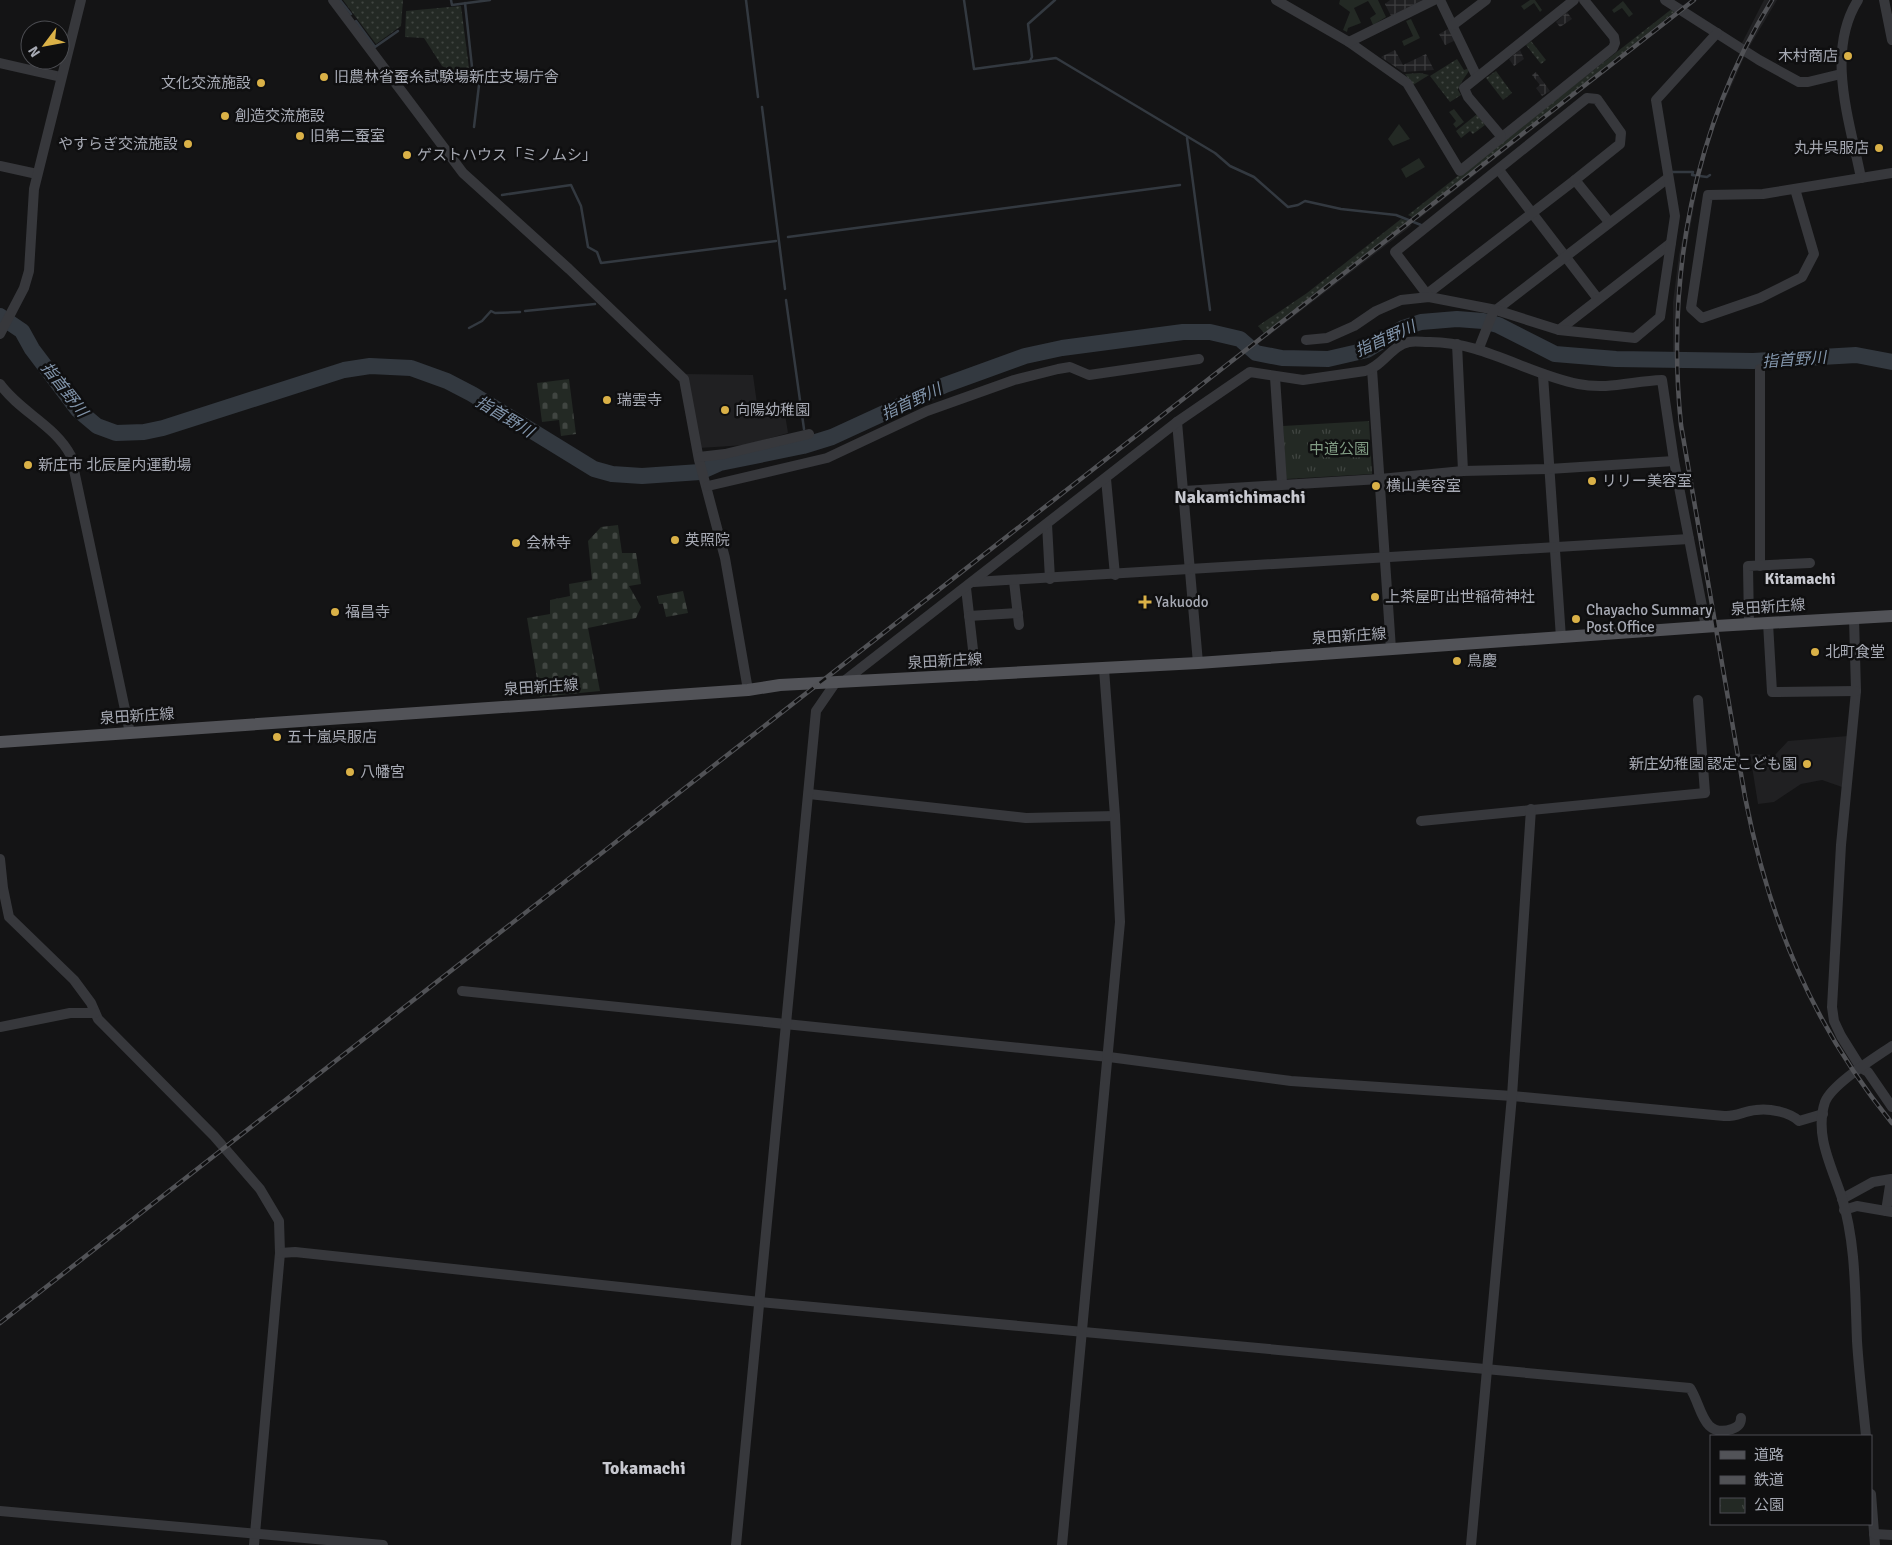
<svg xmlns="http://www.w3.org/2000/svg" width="1892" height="1545" viewBox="0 0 1892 1545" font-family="Signika,'Noto Sans JP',sans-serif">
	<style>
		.built { fill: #202022 }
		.industrial { fill: url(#industrial-grid) }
		.grass { fill: url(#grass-dots) }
		.cemetery { fill: url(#cemetery-stones) }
		.park { fill: url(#park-tufts) }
		.garden { fill: #232924 }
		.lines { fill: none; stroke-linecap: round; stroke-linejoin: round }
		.stream { stroke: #333940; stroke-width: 2.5 }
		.river { stroke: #333940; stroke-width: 16 }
		.minor { stroke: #37383c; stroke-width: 10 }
		.major { stroke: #525358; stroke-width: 12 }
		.rail-casing { stroke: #515256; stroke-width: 4.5 }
		.rail { stroke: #0f0f10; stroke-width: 2.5; stroke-dasharray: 8; stroke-linecap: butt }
		.poi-dot { fill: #dab147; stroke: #0f0f10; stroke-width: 2 }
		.labels { text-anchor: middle; stroke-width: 5; stroke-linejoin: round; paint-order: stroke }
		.poi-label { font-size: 15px; fill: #a7aab4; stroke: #0f0f10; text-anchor: start }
		.park-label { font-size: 15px; fill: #819c84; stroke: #0f0f10 }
		.street-label { font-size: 15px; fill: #a7aab4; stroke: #0f0f10 }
		.water-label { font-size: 16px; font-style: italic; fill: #8295ab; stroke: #0f0f10 }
		.neighbourhood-label { font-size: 16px; font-weight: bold; fill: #c8c9d0; stroke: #0f0f10 }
		.quarter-label { font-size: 18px; font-weight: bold; fill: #c8c9d0; stroke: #0f0f10 }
	</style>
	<defs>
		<pattern id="industrial-grid" width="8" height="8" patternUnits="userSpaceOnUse" patternTransform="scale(1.25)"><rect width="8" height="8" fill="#202022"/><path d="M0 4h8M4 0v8" fill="none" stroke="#3e3e40"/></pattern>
		<pattern id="grass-dots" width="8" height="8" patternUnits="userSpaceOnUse" patternTransform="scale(1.25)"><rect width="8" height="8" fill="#232924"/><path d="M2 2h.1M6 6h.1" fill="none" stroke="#404541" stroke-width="1.8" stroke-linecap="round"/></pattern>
		<pattern id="cemetery-stones" width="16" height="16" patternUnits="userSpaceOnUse" patternTransform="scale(1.25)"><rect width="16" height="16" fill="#232924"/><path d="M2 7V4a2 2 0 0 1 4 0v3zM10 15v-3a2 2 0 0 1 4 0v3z" fill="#404541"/></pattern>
		<pattern id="park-tufts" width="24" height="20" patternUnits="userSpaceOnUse" patternTransform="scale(1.25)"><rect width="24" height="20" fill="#232924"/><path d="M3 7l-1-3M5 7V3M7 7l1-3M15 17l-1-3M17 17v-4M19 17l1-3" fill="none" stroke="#404541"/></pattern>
	</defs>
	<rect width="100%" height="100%" fill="#141415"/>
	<g class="built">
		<polygon points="1764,0 1777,0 1748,49 1742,43"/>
		<polygon points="1677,10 1681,13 1420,218 1417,215"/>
		<polygon points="1740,52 1745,55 1715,123 1701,172 1697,171 1712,120"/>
		<polygon points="1695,177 1699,178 1685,257 1680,306 1679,354 1673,353 1673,302 1679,255"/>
		<polygon points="1408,221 1411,226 1267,337 1265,334"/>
		<polygon points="684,374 753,375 758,411 784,408 788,433 746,445 699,448"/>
		<polygon points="1848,736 1842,787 1822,780 1801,784 1774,802 1758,804 1750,754 1775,755 1788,741"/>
	</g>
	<g class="industrial">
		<polygon points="1390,0 1423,0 1391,16 1385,4"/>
		<polygon points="1567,12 1572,19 1560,27 1556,22"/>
		<polygon points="1450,28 1456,40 1445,45 1439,34"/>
		<polygon points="1395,50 1403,65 1426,54 1434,70 1403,72 1381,57"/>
		<polygon points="1520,50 1524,59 1514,66 1509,59"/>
		<polygon points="1536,72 1550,91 1542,96 1536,88 1540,85 1532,75"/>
	</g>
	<g class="grass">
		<polygon points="343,0 403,0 401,26 376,44"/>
		<polygon points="461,6 470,76 474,83 442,66 424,38 405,37 406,11"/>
		<polygon points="1673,8 1677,10 1414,218 1408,215"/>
		<polygon points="1531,41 1546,60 1541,64 1526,45"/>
		<path d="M1457,59l7,11 6,-2c-3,8 -10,14 -12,22l3,5 -11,7 -20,-26z"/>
		<polygon points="1496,71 1512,93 1503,100 1486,78"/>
		<polygon points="1420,73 1429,75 1413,85 1405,74"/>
		<polygon points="1477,114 1485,125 1473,134 1470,131 1461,138 1456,131"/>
		<polygon points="1401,219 1408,221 1265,334 1258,326 1307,293"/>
	</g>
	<g class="cemetery">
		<polygon points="569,379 576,434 561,436 559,420 542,422 537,383"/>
		<polygon points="618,525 622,553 636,553 641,584 629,586 641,607 636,618 588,628 600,691 540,697 527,618 550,614 550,600 570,596 569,584 592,580 588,541 601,527"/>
		<polygon points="683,591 688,613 666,617 663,604 659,604 657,596"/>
	</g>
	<polygon class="park" points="1369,421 1372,474 1286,479 1283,426"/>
	<g class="garden">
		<polygon points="1340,0 1378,0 1386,17 1373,25 1370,18 1376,14 1368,1 1354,8 1361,23 1348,28 1347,32 1343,30 1350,12 1339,4"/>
		<polygon points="1530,0 1535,0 1542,10 1540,12 1534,3 1524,10 1521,6"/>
		<polygon points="1623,1 1633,14 1629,17 1622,8 1614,13 1612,10"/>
		<polygon points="1411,19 1420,38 1404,46 1402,41 1413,36 1406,21"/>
		<polygon points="1454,109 1464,122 1456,128 1453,124 1456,121 1449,112"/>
		<polygon points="1399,124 1410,139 1393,146 1388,139"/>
		<polygon points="1419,158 1425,167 1406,178 1401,169"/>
	</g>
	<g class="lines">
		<g class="stream">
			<polyline points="340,0 351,14"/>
			<polyline points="451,0 452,5 490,0"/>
			<polyline points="746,0 758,97"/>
			<polyline points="964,0 974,69 1056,58 1215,153 1230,166 1254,177 1288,207 1298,205 1305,201 1341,209 1396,215 1421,225"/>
			<polyline points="465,3 473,76 479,85 474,127"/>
			<polyline points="356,21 375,47 398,31"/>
			<polyline points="1030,61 1032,57 1028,24 1055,0"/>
			<polyline points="762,107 785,289"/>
			<polyline points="1187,138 1210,310"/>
			<polyline points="1672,172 1693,172 1692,175 1707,177 1710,175"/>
			<polyline points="502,195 571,185 581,206 588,247 597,252 601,263 776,241"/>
			<polyline points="788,237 1180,185"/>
			<polyline points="786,300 804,429"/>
			<polyline points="525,311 595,304"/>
			<polyline points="469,328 482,321 491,311 495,313 520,312"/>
		</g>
		<polyline class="river" points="0,316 22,331 32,349 78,410 97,426 116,433 144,432 163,428 344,370 370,366 411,368 447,381 472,394 594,469 612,474 642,476 700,472 720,463 803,446 832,437 945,385 1025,356 1062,348 1183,332 1210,332 1240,339 1256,353 1282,358 1328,359 1367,350 1403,328 1421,322 1457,319 1483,321 1498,325 1555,354 1616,359 1753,361 1856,355 1892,362"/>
		<g class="minor">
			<polyline points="333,0 463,173 569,269 684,379 699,460 725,558 748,690"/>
			<polyline points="1276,0 1349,42 1407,83 1460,171 1613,48 1615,43 1614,37 1584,0"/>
			<polyline points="1440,0 1477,77"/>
			<polyline points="1665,0 1759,60 1799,82 1808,82 1841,74"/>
			<path d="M1858,0c-33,52 -8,122 3,178"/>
			<polyline points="1884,0 1892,40"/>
			<polyline points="1453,25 1486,0"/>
			<polyline points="1349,42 1434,0"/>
			<polyline points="0,63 61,77"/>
			<polyline points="1501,136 1468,97 1464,88 1574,0"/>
			<polyline points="0,166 37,174"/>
			<polyline points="1499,170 1598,299"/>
			<polyline points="1795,189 1814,254 1802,277 1760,298 1702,318 1691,308 1708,195 1763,194 1892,173"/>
			<polyline points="1427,294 1575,180 1609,222"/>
			<polyline points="1429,297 1395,252 1587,98 1597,99 1621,133 1620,144 1575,180"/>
			<polyline points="1496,310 1668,178"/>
			<polyline points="1559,330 1671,243"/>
			<polyline points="0,334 24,288 29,271 34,189 81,0"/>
			<polyline points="1306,340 1327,338 1354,326 1376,311 1401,300 1429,297 1496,310 1559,330 1635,338 1660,317 1675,216 1656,100 1717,33"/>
			<polyline points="1457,344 1463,471"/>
			<polyline points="1479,348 1494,310"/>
			<polyline points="1372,369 1391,649"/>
			<polyline points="1543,375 1561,638"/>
			<polyline points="1275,377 1282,483"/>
			<path d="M0,384c20,28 55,41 71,72l59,277"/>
			<polyline points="1177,422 1198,663"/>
			<polyline points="699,457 725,454 809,434"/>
			<polyline points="1106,479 1115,575"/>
			<polyline points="708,486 827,458 927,411 1014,380 1058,369 1070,367 1089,375 1199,359"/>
			<polyline points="1184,491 1380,479 1463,471 1549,469 1674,461"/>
			<polyline points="1047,524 1050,579"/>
			<polyline points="1760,566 1760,369"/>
			<polyline points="1014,581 1019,625"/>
			<polyline points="974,582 1689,539"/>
			<polyline points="966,588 976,676"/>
			<polyline points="969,616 1018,613"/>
			<polyline points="1854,618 1856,691 1841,845 1832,1007 1834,1021 1841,1036 1861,1068 1868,1072 1892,1107"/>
			<polyline points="1768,623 1772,692 1856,691"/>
			<polyline points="1749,624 1748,566 1810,563"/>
			<path d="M843,682l334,-260 73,-50 53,8 62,-9c17,-4 27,-26 44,-29 6,-1 13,0 19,0 54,-1 99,32 150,42 30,6 55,-3 84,-4l12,81 32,166"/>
			<polyline points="809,794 1026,818 1115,816"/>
			<polyline points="1421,821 1705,793 1698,700"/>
			<polyline points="0,859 3,888 9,917 74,980 91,1003 98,1019 214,1136 260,1189 279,1221 280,1253 254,1545"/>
			<path d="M462,991l647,66 182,24 221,15 212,20c12,1 20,-5 32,-6 13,-2 33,2 43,11l24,-7"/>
			<polyline points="0,1027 70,1013 95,1013"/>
			<polyline points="1842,1199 1873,1182 1891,1179 1886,1211"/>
			<polyline points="1844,1210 1857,1206 1892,1212"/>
			<path d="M280,1253l15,-1 465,50 930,86c12,18 12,51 42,41 6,-2 9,-5 9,-11"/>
			<path d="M1866,1436c-3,-31 -7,-63 -9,-95 -2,-48 -1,-97 -15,-143 -10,-31 -28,-63 -17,-96 7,-18 51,-45 67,-56"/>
			<polyline points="1871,1494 1875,1545"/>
			<polyline points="0,1511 383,1545"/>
			<polyline points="1874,1534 1892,1535"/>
			<polyline points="736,1545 816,711 836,682"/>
			<polyline points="1062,1545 1120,922 1115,816 1104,669"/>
			<polyline points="1471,1545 1512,1096 1531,809"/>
		</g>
		<polyline class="major" points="0,742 748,690 780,685 1198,663 1716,626 1892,616"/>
		<g class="rail-casing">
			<g id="rail">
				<path d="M1772,0c-79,127 -106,277 -91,425l64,372c24,123 67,228 147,326"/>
				<polyline points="0,1323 1694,0"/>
			</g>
		</g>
		<use href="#rail" class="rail"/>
	</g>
	<g class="poi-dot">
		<circle cx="1848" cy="56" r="5"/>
		<circle cx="324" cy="77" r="5"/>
		<circle cx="261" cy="83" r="5"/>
		<circle cx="225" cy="116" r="5"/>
		<circle cx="300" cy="136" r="5"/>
		<circle cx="188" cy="144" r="5"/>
		<circle cx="1879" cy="148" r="5"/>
		<circle cx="407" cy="155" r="5"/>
		<circle cx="607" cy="400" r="5"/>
		<circle cx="725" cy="410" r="5"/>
		<circle cx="28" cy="465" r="5"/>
		<circle cx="1592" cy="481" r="5"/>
		<circle cx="1376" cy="486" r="5"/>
		<circle cx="675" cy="540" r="5"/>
		<circle cx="516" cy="543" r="5"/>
		<circle cx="1375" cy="597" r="5"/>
		<path d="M1142.5 594.5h5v5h5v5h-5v5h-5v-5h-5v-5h5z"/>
		<circle cx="335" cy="612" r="5"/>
		<circle cx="1576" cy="619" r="5"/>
		<circle cx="1815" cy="652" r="5"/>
		<circle cx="1457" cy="661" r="5"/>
		<circle cx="277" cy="737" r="5"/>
		<circle cx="1807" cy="764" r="5"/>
		<circle cx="350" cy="772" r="5"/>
	</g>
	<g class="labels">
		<g class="poi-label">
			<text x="1838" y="61" text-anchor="end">木村商店</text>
			<text x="334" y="82">旧農林省蚕糸試験場新庄支場庁舎</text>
			<text x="251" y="88" text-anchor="end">文化交流施設</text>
			<text x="235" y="121">創造交流施設</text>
			<text x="310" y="141">旧第二蚕室</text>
			<text x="178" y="149" text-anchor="end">やすらぎ交流施設</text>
			<text x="1869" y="153" text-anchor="end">丸井呉服店</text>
			<text x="417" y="160">ゲストハウス「ミノムシ」</text>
			<text x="617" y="405">瑞雲寺</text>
			<text x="735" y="415">向陽幼稚園</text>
			<text x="38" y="470">新庄市 北辰屋内運動場</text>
			<text x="1602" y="486">リリー美容室</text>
			<text x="1386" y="491">横山美容室</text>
			<text x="685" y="545">英照院</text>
			<text x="526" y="548">会林寺</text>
			<text x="1385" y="602">上茶屋町出世稲荷神社</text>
			<text x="1155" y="607">Yakuodo</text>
			<text x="1586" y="615">Chayacho Summary<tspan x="1586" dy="17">Post Office</tspan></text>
			<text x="345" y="617">福昌寺</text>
			<text x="1825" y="657">北町食堂</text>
			<text x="1467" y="666">鳥慶</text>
			<text x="287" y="742">五十嵐呉服店</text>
			<text x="1797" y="769" text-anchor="end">新庄幼稚園 認定こども園</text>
			<text x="360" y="777">八幡宮</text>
		</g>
		<g class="park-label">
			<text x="1339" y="454">中道公園</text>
		</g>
		<g class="street-label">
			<text transform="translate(1768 607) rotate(-4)" y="5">泉田新庄線</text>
			<text transform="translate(1349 636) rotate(-4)" y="5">泉田新庄線</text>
			<text transform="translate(945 661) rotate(-3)" y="5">泉田新庄線</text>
			<text transform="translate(541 687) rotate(-4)" y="5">泉田新庄線</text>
			<text transform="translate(137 716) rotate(-4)" y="5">泉田新庄線</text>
		</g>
		<g class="water-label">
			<text transform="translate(1385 338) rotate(-24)" y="6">指首野川</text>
			<text transform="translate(1794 359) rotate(-4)" y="6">指首野川</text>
			<text transform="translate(65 389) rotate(52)" y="6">指首野川</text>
			<text transform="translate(911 401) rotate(-25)" y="6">指首野川</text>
			<text transform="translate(505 416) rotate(31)" y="6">指首野川</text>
		</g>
		<g class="neighbourhood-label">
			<text x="1800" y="584">Kitamachi</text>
		</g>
		<g class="quarter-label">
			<text x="1240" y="503">Nakamichimachi</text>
			<text x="644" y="1474">Tokamachi</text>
		</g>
	</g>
	<rect x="1710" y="1435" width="162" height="90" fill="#0f0f10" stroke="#4c4d52"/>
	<rect x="1720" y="1451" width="25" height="8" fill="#525358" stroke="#4c4d52"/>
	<text x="1754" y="1460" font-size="15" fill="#a7aab4">道路</text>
	<rect x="1720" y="1476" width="25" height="8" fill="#515256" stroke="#4c4d52"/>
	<text x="1754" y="1485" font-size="15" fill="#a7aab4">鉄道</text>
	<rect x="1720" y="1498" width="25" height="15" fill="url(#park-tufts)" stroke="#4c4d52"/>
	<text x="1754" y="1510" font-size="15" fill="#a7aab4">公園</text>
	<g transform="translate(45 45) rotate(238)"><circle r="24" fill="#0f0f10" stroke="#4c4d52"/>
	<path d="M0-4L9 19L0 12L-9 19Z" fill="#dab147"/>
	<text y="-8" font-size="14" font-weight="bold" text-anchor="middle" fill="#a7aab4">N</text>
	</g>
</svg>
